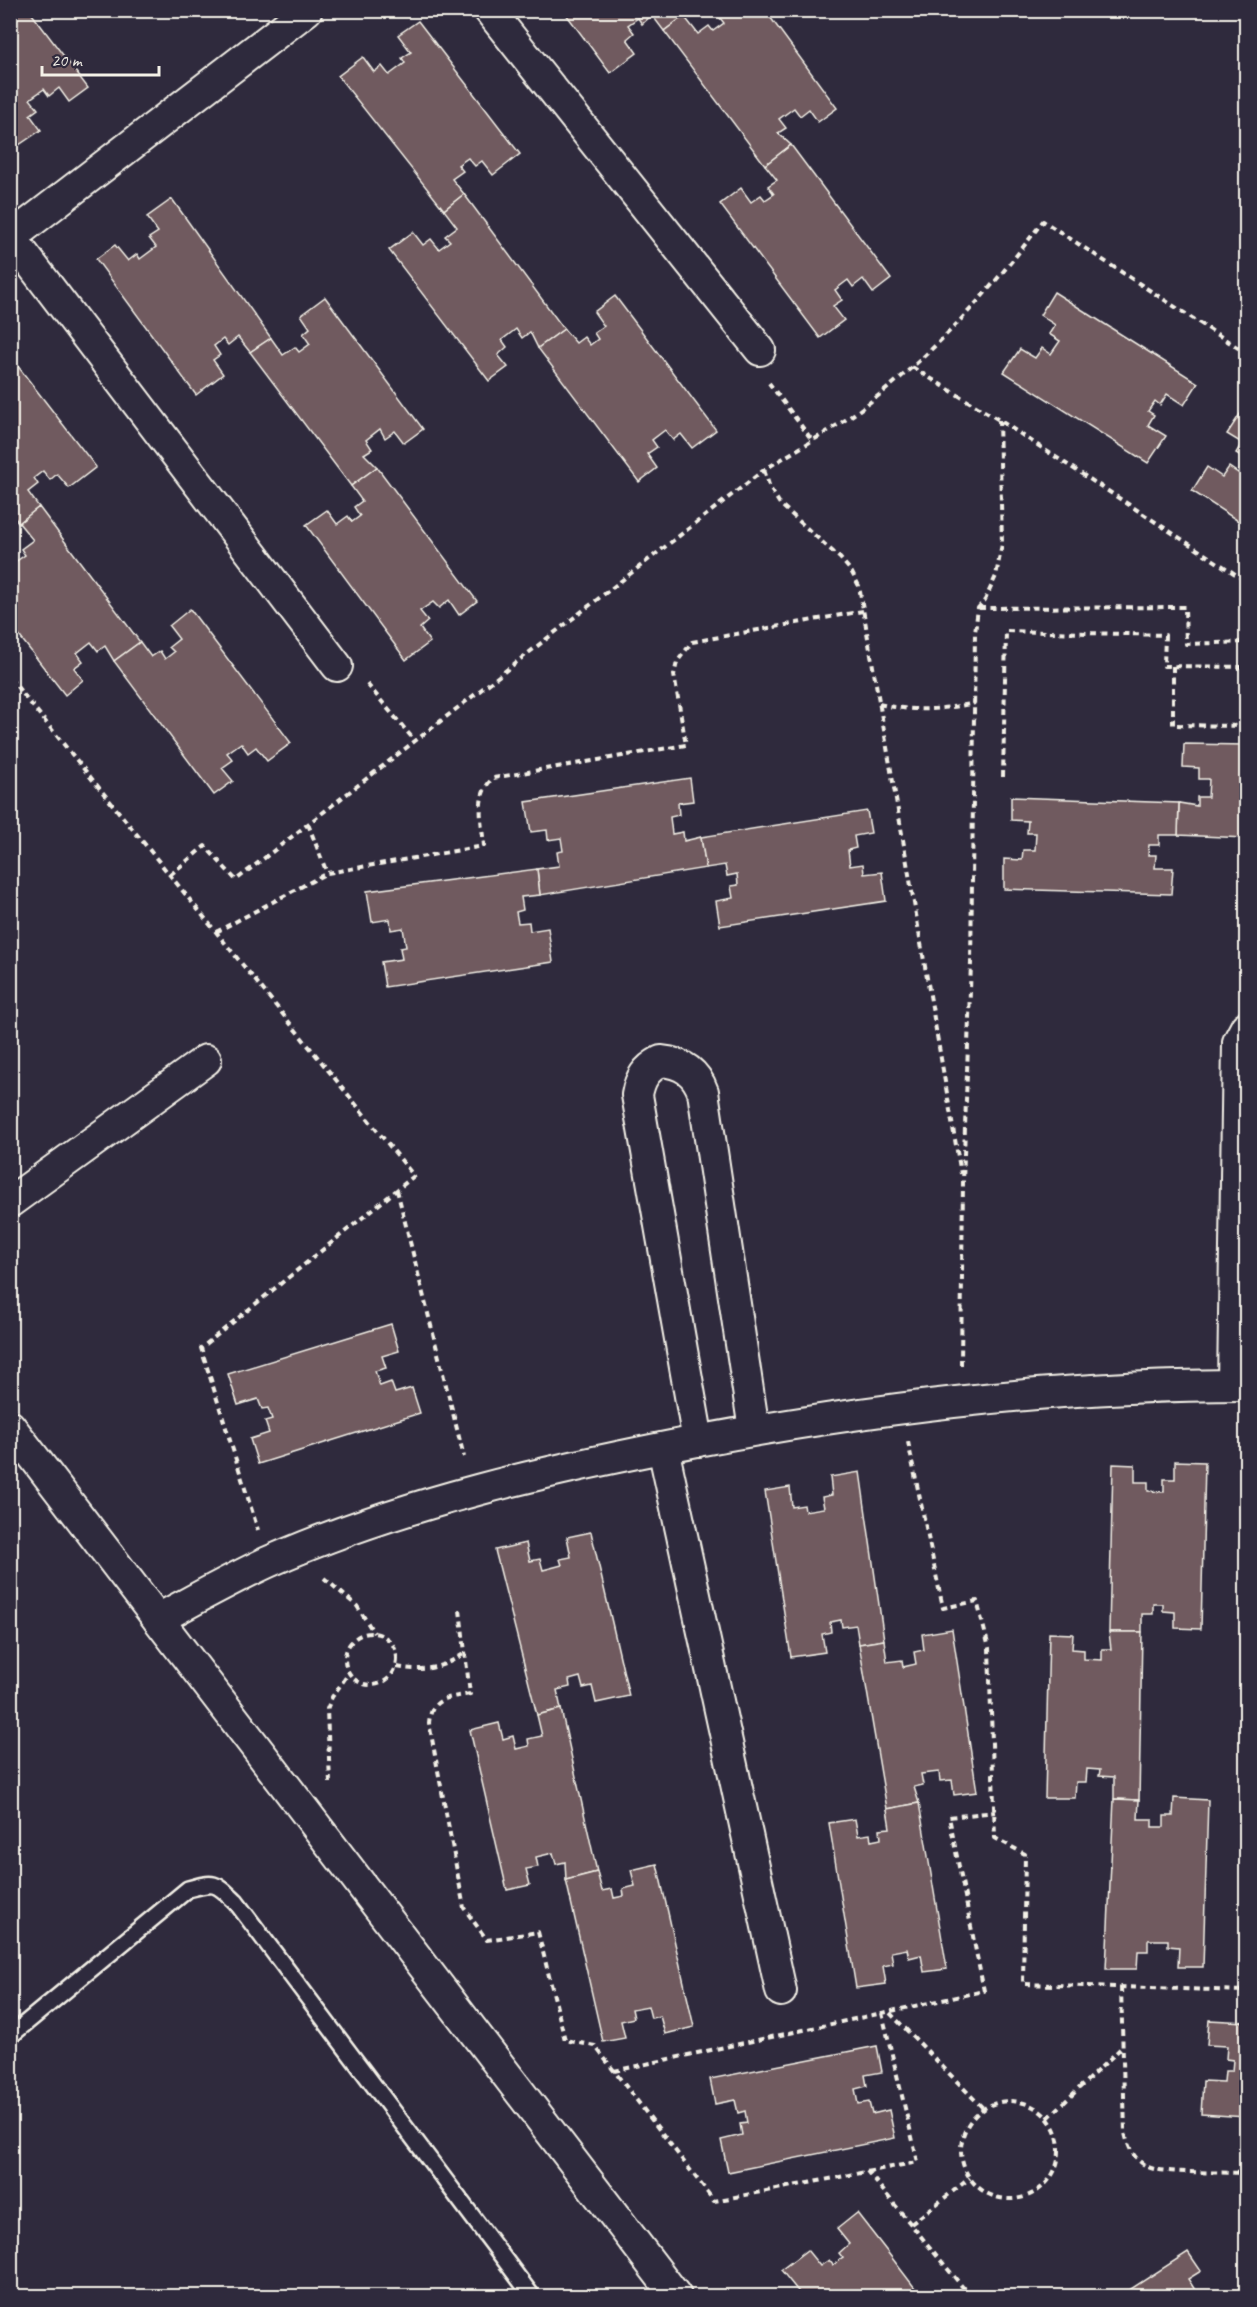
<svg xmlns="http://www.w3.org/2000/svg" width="1257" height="2307" viewBox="0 0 1257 2307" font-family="Caveat,sans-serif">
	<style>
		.building { fill: #705a5e; stroke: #f4f1e8; stroke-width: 1.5 }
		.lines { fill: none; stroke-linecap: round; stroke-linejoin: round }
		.lane-casing { stroke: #f4f1e8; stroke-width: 20 }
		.street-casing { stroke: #f4f1e8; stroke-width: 34 }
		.path { stroke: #f4f1e8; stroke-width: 4; stroke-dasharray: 6 4.5; stroke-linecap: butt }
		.lane { stroke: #2f2a3d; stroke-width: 15 }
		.street { stroke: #2f2a3d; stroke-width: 30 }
	</style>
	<rect width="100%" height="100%" fill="#2f2a3d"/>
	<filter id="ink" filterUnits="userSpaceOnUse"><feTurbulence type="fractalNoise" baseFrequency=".0167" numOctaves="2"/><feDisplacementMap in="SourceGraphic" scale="12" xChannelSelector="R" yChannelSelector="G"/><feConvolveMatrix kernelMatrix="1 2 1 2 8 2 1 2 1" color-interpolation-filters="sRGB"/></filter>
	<g filter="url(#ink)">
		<g class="building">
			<polygon points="10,10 29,10 88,88 69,102 59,88 49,96 44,89 30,99 38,109 30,115 41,130 16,147 10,139"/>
			<polygon points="563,10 681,10 684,16 664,31 652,15 642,24 638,18 628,25 634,33 627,39 637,53 610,73"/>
			<polygon points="719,10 765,10 837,108 818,122 809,109 800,116 794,108 779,119 786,128 778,133 791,145 765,165 664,31 684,16 698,34 709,26 713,31 724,23 716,13"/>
			<polygon points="418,21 520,154 493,175 482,161 475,166 468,158 458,165 463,171 452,179 464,194 444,210 338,76 363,57 374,72 382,66 389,75 405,63 402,58 411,52 398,35"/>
			<polygon points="791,145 891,279 873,293 863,279 853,287 848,280 835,290 842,300 833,306 844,320 820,338 720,204 741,188 751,202 761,195 765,200 774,194 768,186 777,180 765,165"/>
			<polygon points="464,194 564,329 538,348 530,332 522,338 516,329 502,340 507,347 498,355 508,367 489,381 389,250 413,232 423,245 431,239 439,249 450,241 445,236 457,227 444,210"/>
			<polygon points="172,199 271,338 250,352 238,337 228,345 223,339 214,346 220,355 213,360 223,374 196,395 96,259 115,245 128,261 137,254 140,259 156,247 149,238 158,232 147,217"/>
			<polygon points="1054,292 1198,383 1184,405 1167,394 1160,405 1155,401 1148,411 1154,415 1148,425 1166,436 1148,463 1004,372 1020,349 1035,358 1042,348 1051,354 1060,341 1049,334 1055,325 1040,315"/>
			<polygon points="615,296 716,430 692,448 681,434 673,440 665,430 652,440 657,447 647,454 657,468 639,482 538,348 564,329 576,343 584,337 590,345 598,339 594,333 604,326 594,312"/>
			<polygon points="325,297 423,429 404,443 395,431 385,438 380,429 366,440 372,449 364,454 377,467 351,486 250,352 271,338 283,355 295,347 299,352 310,344 303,334 310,328 301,315"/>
			<polygon points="10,356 96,467 69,488 57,474 50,480 43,471 34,478 38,484 28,492 39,507 19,523 10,512"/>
			<polygon points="1242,411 1246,414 1246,459 1236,453 1242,443 1227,434"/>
			<polygon points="1246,460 1246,526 1192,491 1207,467 1222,477 1229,467 1238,473"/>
			<polygon points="377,467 477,601 459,615 449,600 439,608 433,602 420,611 428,621 420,628 430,642 406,660 306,525 327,510 337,524 348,516 352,522 360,516 354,507 362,501 351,486"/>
			<polygon points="39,507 140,642 114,661 105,646 98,651 91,642 77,653 83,661 74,668 83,680 65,695 10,624 10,557 15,562 25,555 21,549 33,540 19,523"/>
			<polygon points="190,609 291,743 267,761 256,747 248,753 241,743 227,753 233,760 222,768 233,781 214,795 114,661 140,642 151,657 160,651 165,659 174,652 169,647 179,639 169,626"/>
			<polygon points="1184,744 1246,745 1246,838 1178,835 1179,803 1197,806 1197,797 1208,797 1209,779 1199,779 1199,768 1183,767"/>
			<polygon points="690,778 693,801 678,803 679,815 670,817 672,834 683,832 684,841 701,837 706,868 540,895 537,869 559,866 557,852 563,851 561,838 548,840 547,830 531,832 526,802"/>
			<polygon points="1011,797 1179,803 1178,835 1159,835 1159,845 1149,845 1148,855 1156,855 1155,868 1173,868 1171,894 1004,889 1004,859 1022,860 1023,850 1035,850 1036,833 1027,833 1028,821 1011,820"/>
			<polygon points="867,811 871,833 854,836 856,848 848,850 850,866 863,864 864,874 882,872 886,901 720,926 716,901 733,898 731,886 738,885 737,874 727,876 725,865 706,868 701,837"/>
			<polygon points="537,869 540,895 521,897 523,910 516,912 518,923 529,922 530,931 548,928 553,962 385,987 381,962 402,959 400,948 406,947 403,928 391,930 390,919 372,922 367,891"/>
			<polygon points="391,1324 399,1351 382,1356 386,1368 375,1371 380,1386 391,1382 395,1393 412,1388 420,1413 258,1464 250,1439 269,1433 265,1421 272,1419 268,1408 262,1409 258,1399 238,1405 228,1374"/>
			<polygon points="1175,1461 1205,1462 1201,1629 1175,1628 1175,1612 1163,1611 1163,1604 1153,1604 1153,1614 1142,1614 1142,1632 1109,1632 1113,1464 1135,1465 1135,1482 1148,1482 1148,1491 1164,1492 1164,1479 1175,1479"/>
			<polygon points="860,1472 884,1640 859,1644 856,1625 842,1627 841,1620 830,1622 831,1632 822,1634 825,1652 791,1657 765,1491 790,1487 792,1507 804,1505 805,1511 824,1508 822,1497 832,1495 830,1477"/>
			<polygon points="591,1532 629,1696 596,1703 592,1686 583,1688 580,1677 569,1680 570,1687 557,1690 561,1709 537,1715 495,1550 526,1543 530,1561 540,1559 543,1570 562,1565 560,1559 571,1557 567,1537"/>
			<polygon points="952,1629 977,1792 954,1795 952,1780 940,1781 939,1772 921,1774 923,1785 914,1787 919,1803 887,1809 859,1644 884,1640 887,1662 902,1660 903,1667 916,1664 914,1652 924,1650 922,1634"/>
			<polygon points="1109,1632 1142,1632 1139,1800 1114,1799 1114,1777 1099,1776 1100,1770 1087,1769 1086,1782 1076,1782 1075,1798 1045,1798 1049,1633 1073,1634 1072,1649 1084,1650 1084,1659 1102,1660 1102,1649 1111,1649"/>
			<polygon points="561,1709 597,1872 566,1880 565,1862 556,1864 553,1853 536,1857 538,1867 526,1869 530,1885 507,1890 470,1730 499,1723 503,1739 513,1736 516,1749 529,1746 528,1739 542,1736 537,1715"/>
			<polygon points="1174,1798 1208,1800 1203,1967 1178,1967 1179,1947 1168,1946 1168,1940 1148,1940 1148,1951 1138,1951 1137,1969 1106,1969 1114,1799 1139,1800 1138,1819 1152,1819 1152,1827 1164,1827 1164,1816 1173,1816"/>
			<polygon points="919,1803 947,1969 924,1972 921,1955 909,1958 907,1949 891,1952 893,1964 883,1966 886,1984 856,1988 829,1823 855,1819 858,1836 870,1834 871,1841 881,1839 880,1829 890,1828 887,1809"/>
			<polygon points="657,1864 694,2027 665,2034 660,2016 651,2018 648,2006 632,2009 634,2018 621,2021 625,2038 603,2042 566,1880 597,1872 602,1891 612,1889 614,1898 624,1896 623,1889 635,1886 631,1870"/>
			<polygon points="1209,2020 1246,2022 1246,2117 1201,2114 1203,2081 1224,2082 1225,2071 1232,2071 1233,2060 1226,2059 1227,2046 1207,2045"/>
			<polygon points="877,2046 882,2072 865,2075 867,2086 855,2089 858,2104 869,2102 872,2114 889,2110 895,2138 728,2172 721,2140 742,2135 740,2124 747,2123 745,2111 738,2113 735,2100 715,2104 710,2079"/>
			<polygon points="857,2213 892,2258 921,2296 802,2296 781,2270 807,2250 820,2266 829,2260 833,2265 843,2258 839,2253 849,2244 837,2229"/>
			<polygon points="1188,2252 1201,2271 1188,2279 1195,2290 1186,2295 1187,2296 1120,2296"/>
			<polygon points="1246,2284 1246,2296 1227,2296"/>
		</g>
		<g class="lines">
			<g class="lane-casing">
				<path id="lane" d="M10,2036l178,-147c28,-8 28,-6 48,13l296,394"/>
			</g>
			<g class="street-casing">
				<g id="street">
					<polyline points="489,10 760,350"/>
					<polyline points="10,236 337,666"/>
					<polyline points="10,238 307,10"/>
					<polyline points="10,1202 206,1060"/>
					<polyline points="1233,1385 1238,1042 1246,1027"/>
					<polyline points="10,1426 676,2296"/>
					<path d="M698,1441l-61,-346c3,-17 9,-26 24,-34 22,2 35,11 42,31l51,338"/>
					<polyline points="663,1448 781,1991"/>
					<path d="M158,1619c36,-19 73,-40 110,-57 136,-60 284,-93 429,-121 181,-34 365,-56 549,-56"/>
				</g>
			</g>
			<g class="path">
				<polyline points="912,367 999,420 1246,581"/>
				<polyline points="769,383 812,440"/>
				<polyline points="764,470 770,488 780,504 840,558 851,571 859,586 961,1174"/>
				<polyline points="979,608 1185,607 1186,644 1246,642"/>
				<polyline points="1173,666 1173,725 1246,726"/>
				<polyline points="10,678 414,1176 201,1348 258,1530"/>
				<polyline points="367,684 415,741"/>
				<path d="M879,704c34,8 62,6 96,-1"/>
				<polyline points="1003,777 1006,631 1165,635 1164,666 1246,667"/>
				<polyline points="308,824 327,873"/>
				<path d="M170,875l35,-29 31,34 528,-410c30,-19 61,-36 90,-56 74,-53 135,-121 189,-193l203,132"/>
				<path d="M216,932l111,-59 157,-27c-2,-24 -10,-50 9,-68l193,-33 -12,-70 3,-13 15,-20 171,-31"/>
				<polyline points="397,1190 464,1457"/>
				<polyline points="961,1365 963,1182 971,963 975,633 978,608 985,600 996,576 1002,544 999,420"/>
				<polyline points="908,1442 943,1608 977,1601 989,1648 995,1838 1025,1854 1023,1984 1246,1991"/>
				<polyline points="324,1578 357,1606 374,1633"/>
				<path d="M460,1610l10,84c-22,4 -39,3 -41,29l35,185 23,32 51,-8 27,108 30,6 119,155 204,-39 -36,-149"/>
				<circle cx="371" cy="1659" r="26"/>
				<path d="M397,1667c26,5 46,1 68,-14"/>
				<polyline points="330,1783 327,1709 332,1697 349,1673"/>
				<path d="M1121,1987l4,146c3,14 9,27 23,34 14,7 78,5 98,6"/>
				<polyline points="890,2013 983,2108"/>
				<polyline points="614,2071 984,1991 949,1817 995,1812"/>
				<circle cx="1010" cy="2150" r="49"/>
				<polyline points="1048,2118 1121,2048"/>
				<polyline points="867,2171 970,2296"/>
				<polyline points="911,2224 970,2178"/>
			</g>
			<use href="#lane" class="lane"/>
			<use href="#street" class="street"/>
		</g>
	</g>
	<rect width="1257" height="2307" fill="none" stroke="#2f2a3d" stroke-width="36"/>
	<rect x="18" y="18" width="1221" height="2271" fill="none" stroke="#f4f1e8" stroke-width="2" filter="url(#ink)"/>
	<path d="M42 66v9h117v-9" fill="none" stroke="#f4f1e8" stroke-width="3"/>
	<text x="51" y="66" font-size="18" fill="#f4f1e8" stroke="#2f2a3d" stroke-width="4.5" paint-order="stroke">20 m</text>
</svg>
